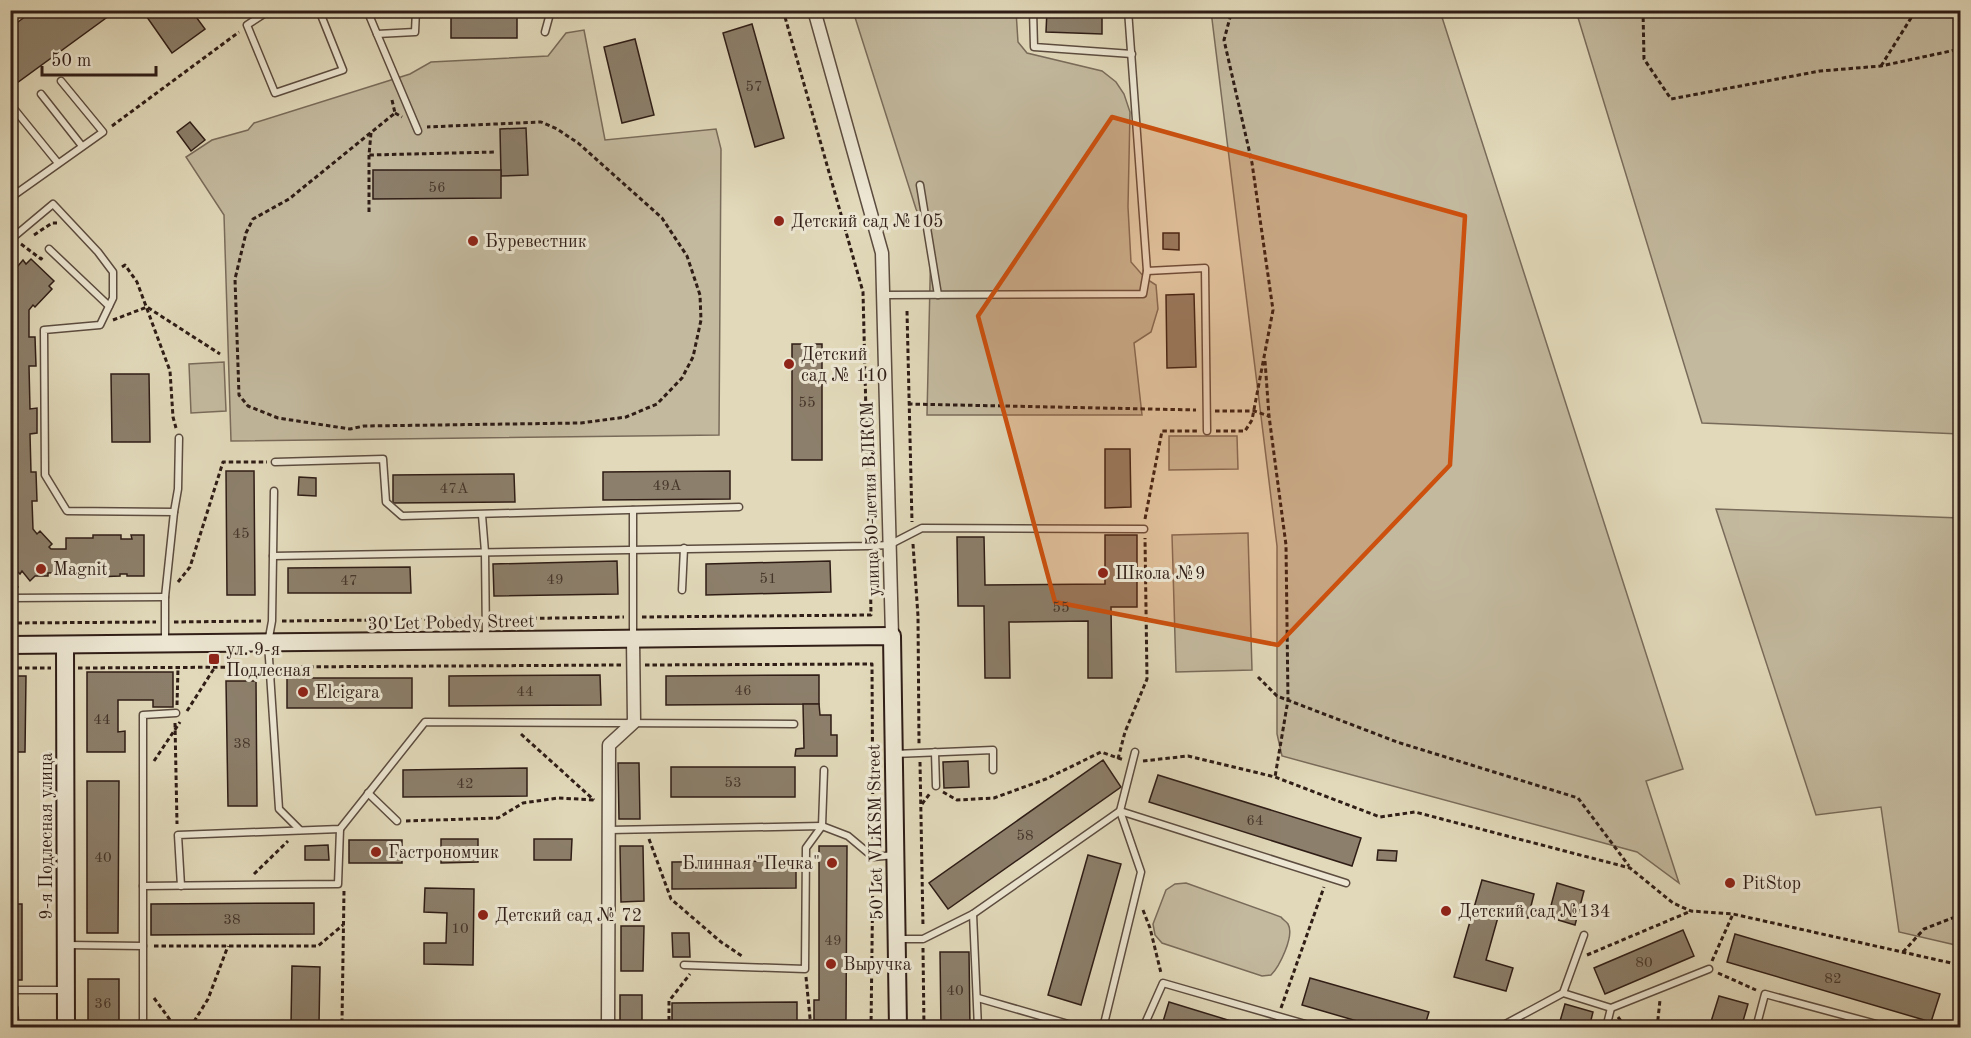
<svg xmlns="http://www.w3.org/2000/svg" width="1971" height="1038" viewBox="0 0 1971 1038" font-family="'Old Standard TT',serif">
	<style>
		.green { fill: #c3b99e; stroke: #796b5a; stroke-width: 1.5 }
		.building { fill: #8c7f6b; stroke: #2f1d16; stroke-width: 1.5 }
		.lines { fill: none; stroke-linecap: round; stroke-linejoin: round }
		.lane-casing { stroke: #5c4c3f; stroke-width: 9 }
		.street-casing { stroke: #5c4c3f; stroke-width: 15 }
		.secondary-casing { stroke: #2f1d16; stroke-width: 20 }
		.path { stroke: #2f1d16; stroke-width: 3; stroke-dasharray: 4.5 3; stroke-linecap: butt }
		.lane { stroke: #ece6d2; stroke-width: 6 }
		.street { stroke: #ece6d2; stroke-width: 12 }
		.secondary { stroke: #ece6d2; stroke-width: 16 }
		.marked { fill: #cc500e; fill-opacity: 0.2; stroke: #cc500e; stroke-width: 4.5; stroke-linejoin: round }
		.poi-dot { fill: #8f2418; stroke: #ece6d2; stroke-width: 2 }
		.labels { text-anchor: middle; stroke-width: 6; stroke-linejoin: round; paint-order: stroke }
		.number-label { font-size: 15px; fill: #46362b }
		.poi-label { font-size: 18px; fill: #2f1d16; stroke: #ece6d2; text-anchor: start }
		.street-label { font-size: 18px; fill: #2f1d16; stroke: #ece6d2 }
	</style>
	<rect width="100%" height="100%" fill="#e1d9ba"/>
	<filter id="stains"><feTurbulence type="fractalNoise" baseFrequency=".00333" numOctaves="4"/><feColorMatrix values="0 0 0 0 .2 0 0 0 0 .09 0 0 0 0 .02 0 0 0 .5 -.17"/></filter>
	<radialGradient id="worn" r=".72"><stop offset=".6" stop-color="#630" stop-opacity="0"/><stop offset="1" stop-color="#630" stop-opacity=".3"/></radialGradient>
	<g class="green">
		<polygon points="853,11 1016,11 1018,42 1027,53 1102,71 1116,82 1124,94 1130,112 1128,207 1131,262 1145,278 1156,285 1158,309 1151,332 1134,343 1142,415 927,415 931,240 916,209"/>
		<polygon points="1211,11 1440,11 1683,769 1646,781 1679,883 1637,852 1282,756 1277,734 1277,546"/>
		<polygon points="1576,11 1960,11 1960,434 1702,423"/>
		<polygon points="584,30 605,140 716,129 721,149 719,435 231,441 224,215 186,157 212,140 248,130 254,123 410,74 431,62 548,56 566,33"/>
		<polygon points="224,362 226,411 191,413 189,364"/>
		<polygon points="1169,436 1237,436 1238,469 1169,470"/>
		<polygon points="1716,509 1960,518 1960,946 1899,932 1881,807 1816,815"/>
		<polygon points="1248,533 1252,670 1176,672 1172,535"/>
		<path d="M1186,883l95,34c2,3 5,4 7,7 7,12 -9,43 -17,51l-9,1 -100,-33 -7,-8 -2,-11 13,-34 9,-6z"/>
	</g>
	<g class="building">
		<polygon points="34,10 117,10 10,88 10,28"/>
		<polygon points="142,10 191,10 205,29 172,53"/>
		<rect x="451" y="10" width="66" height="28"/>
		<polygon points="1047,10 1102,10 1102,34 1046,32"/>
		<polygon points="752,24 784,138 755,147 723,33"/>
		<polygon points="635,39 654,115 622,123 604,47"/>
		<polygon points="190,122 205,140 191,151 177,132"/>
		<polygon points="526,128 528,175 501,176 500,129"/>
		<polygon points="373,170 501,170 501,198 373,199"/>
		<polygon points="1163,233 1179,233 1179,250 1163,249"/>
		<polygon points="31,259 54,281 49,286 52,289 35,307 33,305 29,310 29,337 35,337 36,366 29,366 30,409 37,408 37,433 30,434 31,472 36,472 37,501 32,501 33,529 37,534 40,531 52,544 49,547 51,549 66,549 66,538 93,538 93,535 121,535 121,539 132,539 131,535 144,535 144,576 127,576 127,574 120,574 120,576 95,577 95,575 77,577 77,572 48,573 48,576 35,576 30,581 22,571 20,574 10,564 10,268 15,263 18,266 23,260 26,264"/>
		<polygon points="1194,294 1196,367 1167,368 1166,295"/>
		<rect x="792" y="344" width="30" height="116"/>
		<polygon points="111,374 149,374 150,442 112,442"/>
		<polygon points="1105,449 1130,449 1131,507 1105,508"/>
		<polygon points="226,471 254,471 255,595 227,595"/>
		<polygon points="730,471 730,499 603,500 603,472"/>
		<polygon points="514,474 515,502 393,503 393,475"/>
		<polygon points="299,477 316,478 316,496 298,495"/>
		<polygon points="1105,535 1137,535 1137,607 1111,607 1112,678 1088,678 1088,621 1009,622 1010,678 985,678 984,606 958,606 957,537 984,537 985,585 1105,584"/>
		<polygon points="617,561 618,594 494,596 493,564"/>
		<polygon points="830,561 831,592 706,595 706,564"/>
		<polygon points="410,567 411,593 288,593 288,568"/>
		<polygon points="87,672 173,672 173,707 153,707 153,700 118,700 118,732 125,731 125,752 87,752"/>
		<polygon points="600,675 601,705 449,706 449,676"/>
		<polygon points="819,675 819,704 666,705 666,676"/>
		<polygon points="10,676 26,676 25,752 10,752"/>
		<rect x="287" y="678" width="125" height="30"/>
		<polygon points="226,681 256,681 257,806 228,806"/>
		<polygon points="803,704 819,704 820,715 831,715 831,735 837,735 837,756 795,756 796,749 804,748"/>
		<polygon points="1103,760 1121,787 948,909 929,883"/>
		<polygon points="968,761 969,787 944,788 943,762"/>
		<polygon points="618,763 639,763 640,819 619,819"/>
		<rect x="671" y="767" width="124" height="30"/>
		<polygon points="527,768 527,796 403,797 403,770"/>
		<polygon points="1158,775 1361,838 1352,866 1149,802"/>
		<polygon points="87,781 119,781 118,933 87,933"/>
		<polygon points="441,839 478,839 478,862 441,863"/>
		<polygon points="534,839 572,839 571,860 534,860"/>
		<rect x="349" y="840" width="53" height="23"/>
		<polygon points="328,845 329,860 305,860 305,846"/>
		<polygon points="620,846 643,846 644,901 621,902"/>
		<polygon points="819,846 847,846 846,1020 814,1020 814,1000 819,1000"/>
		<polygon points="1378,850 1397,851 1396,861 1377,860"/>
		<polygon points="1088,855 1121,864 1081,1005 1048,995"/>
		<polygon points="796,861 796,888 672,889 672,862"/>
		<polygon points="1482,880 1534,894 1528,918 1500,910 1486,960 1513,968 1506,991 1454,977"/>
		<polygon points="1557,883 1584,891 1575,925 1548,917"/>
		<polygon points="425,888 474,889 473,965 424,964 424,943 446,943 447,913 424,912"/>
		<polygon points="314,903 314,934 151,935 151,904"/>
		<rect x="10" y="904" width="12" height="76"/>
		<polygon points="621,926 644,926 643,971 621,971"/>
		<polygon points="1683,930 1694,956 1605,994 1594,968"/>
		<polygon points="672,933 689,933 690,957 673,957"/>
		<polygon points="1735,934 1940,994 1931,1022 1727,962"/>
		<polygon points="940,952 969,952 970,1028 941,1028"/>
		<polygon points="292,966 320,967 319,1024 291,1024"/>
		<polygon points="1310,978 1429,1012 1424,1028 1381,1028 1302,1005"/>
		<rect x="88" y="979" width="31" height="49"/>
		<rect x="620" y="995" width="22" height="33"/>
		<polygon points="1719,996 1748,1004 1741,1028 1709,1028"/>
		<polygon points="797,1002 797,1028 672,1028 672,1003"/>
		<polygon points="1169,1002 1254,1028 1161,1028"/>
		<polygon points="1565,1004 1593,1012 1589,1028 1558,1028"/>
		<polygon points="10,1007 18,1007 19,1028 10,1028"/>
	</g>
	<g class="lines">
		<g class="lane-casing">
			<g id="lane">
				<polyline points="270,10 247,25 275,93 343,70 319,10"/>
				<polyline points="367,10 377,34 415,32 416,10"/>
				<polyline points="1033,10 1034,47 1132,54"/>
				<polyline points="1128,10 1147,271 1205,268 1207,431"/>
				<polyline points="545,32 551,10"/>
				<polyline points="377,34 418,131"/>
				<polyline points="41,94 82,146"/>
				<polyline points="15,110 58,163"/>
				<polyline points="920,185 938,295"/>
				<polyline points="10,198 103,132 61,81"/>
				<polyline points="10,240 53,204 98,252 113,272 113,298 100,325 44,330 45,475 67,511 174,512 165,597 165,643"/>
				<polyline points="49,249 109,306"/>
				<polyline points="883,295 1143,294 1147,271"/>
				<polyline points="275,462 383,459 386,502 402,516 739,507"/>
				<polyline points="274,491 272,621 268,643 279,809 300,830"/>
				<polyline points="174,512 178,489 179,438"/>
				<polyline points="482,515 485,552 486,640"/>
				<polyline points="273,556 869,546 889,545 922,528 1144,529"/>
				<polyline points="682,590 684,548"/>
				<polyline points="10,598 165,597"/>
				<polyline points="633,639 633,510"/>
				<polyline points="935,752 936,786"/>
				<polyline points="894,754 993,750 993,770"/>
				<polyline points="368,793 397,821"/>
				<polyline points="1120,811 1346,883"/>
				<polyline points="609,830 822,826 848,836 873,857 895,855"/>
				<polyline points="143,886 338,884 340,829"/>
				<polyline points="181,886 178,835 340,829 425,722 794,724"/>
				<polyline points="973,914 978,1028"/>
				<polyline points="898,939 923,939 973,914 1120,811"/>
				<polyline points="68,945 143,946"/>
				<polyline points="684,965 805,969 806,848 822,826 824,770"/>
				<polyline points="10,990 65,990"/>
				<polyline points="1563,993 1584,935"/>
				<polyline points="978,998 1082,1028"/>
				<polyline points="143,1028 143,715 176,713"/>
				<polyline points="1103,1028 1141,872 1120,811 1135,752"/>
				<polyline points="1143,1028 1163,983 1319,1028"/>
				<polyline points="1498,1028 1563,993 1611,1008 1709,969"/>
				<polyline points="1606,1028 1611,1008"/>
				<polyline points="1756,1028 1765,994 1891,1028"/>
			</g>
		</g>
		<g class="street-casing">
			<g id="street">
				<polyline points="814,10 882,253 892,636"/>
				<polyline points="608,1028 609,745 634,722 633,639"/>
			</g>
		</g>
		<g class="secondary-casing">
			<g id="secondary">
				<polyline points="10,645 892,636 898,1028"/>
				<polyline points="65,645 66,1028"/>
			</g>
		</g>
		<g class="path">
			<polyline points="783,10 863,292 869,535"/>
			<polyline points="1643,10 1644,59 1671,99 1820,71 1881,66 1960,49"/>
			<polyline points="1881,66 1916,10"/>
			<polyline points="392,100 395,113 289,199 253,219 246,233 235,279 239,395 248,406 278,418 350,429 364,426 581,423 626,417 657,404 682,378 693,357 701,320 700,295 687,256 662,218 578,143 557,129 541,122 427,127"/>
			<polyline points="395,113 402,117"/>
			<polyline points="112,126 239,32"/>
			<polyline points="371,133 369,155 495,152"/>
			<polyline points="369,155 369,212"/>
			<polyline points="34,235 52,223 57,223"/>
			<polyline points="21,244 41,259 44,255"/>
			<polyline points="122,267 125,265 137,282 170,371 173,417 176,428"/>
			<polyline points="907,311 912,522"/>
			<polyline points="113,320 147,307 220,354"/>
			<polyline points="1265,361 1269,416 1286,545 1288,700 1275,777"/>
			<polyline points="908,404 1196,410"/>
			<polyline points="1215,411 1254,411 1269,416"/>
			<polyline points="1216,431 1245,431 1252,420 1273,310 1252,163 1224,40 1232,10"/>
			<polyline points="1145,519 1162,431 1197,431"/>
			<polyline points="913,544 918,616 919,744"/>
			<polyline points="10,580 18,588"/>
			<polyline points="178,582 190,567 223,462 267,462"/>
			<polyline points="642,617 871,615 870,557"/>
			<polyline points="495,619 624,617"/>
			<polyline points="282,621 477,619"/>
			<polyline points="174,622 264,621"/>
			<polyline points="10,623 156,622"/>
			<polyline points="645,665 872,664 873,845"/>
			<polyline points="279,667 621,665"/>
			<polyline points="10,668 51,668"/>
			<polyline points="78,668 261,667"/>
			<polyline points="1258,677 1277,696 1397,742 1578,798 1629,866"/>
			<polyline points="177,705 178,668"/>
			<polyline points="187,711 215,667"/>
			<polyline points="175,723 177,824"/>
			<polyline points="521,734 594,800"/>
			<polyline points="1118,759 1125,732 1147,679 1145,538"/>
			<polyline points="154,761 180,722"/>
			<polyline points="1143,761 1188,756 1275,777 1380,817 1415,812 1630,868 1673,903 1691,911 1733,914 1960,965"/>
			<polyline points="920,762 923,927"/>
			<polyline points="943,792 957,800 994,798 1046,779 1101,752 1124,760"/>
			<polyline points="922,804 931,792"/>
			<polyline points="406,821 498,818 523,803 558,798 595,800"/>
			<polyline points="649,839 671,899 721,942 742,956"/>
			<polyline points="254,874 288,841"/>
			<polyline points="1143,910 1150,928 1161,973"/>
			<polyline points="154,946 318,946 343,925"/>
			<polyline points="923,948 924,1028"/>
			<polyline points="1903,952 1924,929 1960,915"/>
			<polyline points="1587,955 1691,911"/>
			<polyline points="1712,961 1733,914"/>
			<polyline points="1718,973 1756,990"/>
			<polyline points="806,977 811,1028"/>
			<polyline points="154,998 176,1028"/>
			<polyline points="1281,1008 1324,887"/>
			<polyline points="1618,1017 1626,1028"/>
			<polyline points="190,1028 208,999 228,946"/>
			<polyline points="336,1028 342,1022 344,891"/>
			<polyline points="669,1028 669,1001 690,974"/>
			<polyline points="871,1028 873,866"/>
			<polyline points="1657,1028 1660,1000"/>
		</g>
		<use href="#lane" class="lane"/>
		<use href="#street" class="street"/>
		<use href="#secondary" class="secondary"/>
	</g>
	<path class="marked" d="M1112,117l353,99 -15,249 -172,180 -223,-43 -77,-286z"/>
	<g class="poi-dot">
		<circle cx="779" cy="221" r="6"/>
		<circle cx="473" cy="241" r="6"/>
		<circle cx="789" cy="364" r="6"/>
		<circle cx="41" cy="569" r="6"/>
		<circle cx="1103" cy="573" r="6"/>
		<rect x="208" y="653" width="12" height="12" rx="3"/>
		<circle cx="303" cy="692" r="6"/>
		<circle cx="376" cy="852" r="6"/>
		<circle cx="832" cy="863" r="6"/>
		<circle cx="1730" cy="883" r="6"/>
		<circle cx="1446" cy="911" r="6"/>
		<circle cx="483" cy="915" r="6"/>
		<circle cx="831" cy="964" r="6"/>
	</g>
	<g class="labels">
		<g class="number-label">
			<text x="754" y="91">57</text>
			<text x="437" y="192">56</text>
			<text x="807" y="407">55</text>
			<text x="667" y="490">49А</text>
			<text x="454" y="493">47А</text>
			<text x="241" y="538">45</text>
			<text x="768" y="583">51</text>
			<text x="555" y="584">49</text>
			<text x="349" y="585">47</text>
			<text x="1061" y="612">55</text>
			<text x="743" y="695">46</text>
			<text x="525" y="696">44</text>
			<text x="102" y="724">44</text>
			<text x="242" y="748">38</text>
			<text x="733" y="787">53</text>
			<text x="465" y="788">42</text>
			<text x="1255" y="825">64</text>
			<text x="1025" y="840">58</text>
			<text x="103" y="862">40</text>
			<text x="232" y="924">38</text>
			<text x="460" y="933">10</text>
			<text x="833" y="945">49</text>
			<text x="1644" y="967">80</text>
			<text x="1833" y="983">82</text>
			<text x="955" y="995">40</text>
			<text x="103" y="1008">36</text>
		</g>
		<g class="poi-label">
			<text x="791" y="227">Детский сад №105</text>
			<text x="485" y="247">Буревестник</text>
			<text x="801" y="360">Детский<tspan x="801" dy="21">сад № 110</tspan></text>
			<text x="53" y="575">Magnit</text>
			<text x="1115" y="579">Школа №9</text>
			<text x="226" y="655">ул. 9-я<tspan x="226" dy="21">Подлесная</tspan></text>
			<text x="315" y="698">Elcigara</text>
			<text x="388" y="858">Гастрономчик</text>
			<text x="820" y="869" text-anchor="end">Блинная "Печка"</text>
			<text x="1742" y="889">PitStop</text>
			<text x="1458" y="917">Детский сад №134</text>
			<text x="495" y="921">Детский сад № 72</text>
			<text x="843" y="970">Выручка</text>
		</g>
		<g class="street-label">
			<text transform="translate(870 499) rotate(-92)" y="6">улица 50-летия ВЛКСМ</text>
			<text transform="translate(451 622) rotate(-1)" y="6">30 Let Pobedy Street</text>
			<text transform="translate(875 832) rotate(-91)" y="6">50 Let VLKSM Street</text>
			<text transform="translate(46 836) rotate(-90)" y="6">9-я Подлесная улица</text>
		</g>
	</g>
	<rect width="1971" height="1038" fill="none" stroke="#e1d9ba" stroke-width="36"/>
	<rect x="12" y="12" width="1947" height="1014" fill="none" stroke="#2f1d16" stroke-width="3"/>
	<rect x="18" y="18" width="1935" height="1002" fill="none" stroke="#2f1d16" stroke-width="1.5"/>
	<path d="M42 66v9h114v-9" fill="none" stroke="#2f1d16" stroke-width="3"/>
	<text x="51" y="66" font-size="18" fill="#2f1d16" stroke="#ece6d2" stroke-width="4.5" paint-order="stroke">50 m</text>
	<rect width="100%" height="100%" filter="url(#stains)"/>
	<rect width="100%" height="100%" fill="url(#worn)"/>
</svg>
